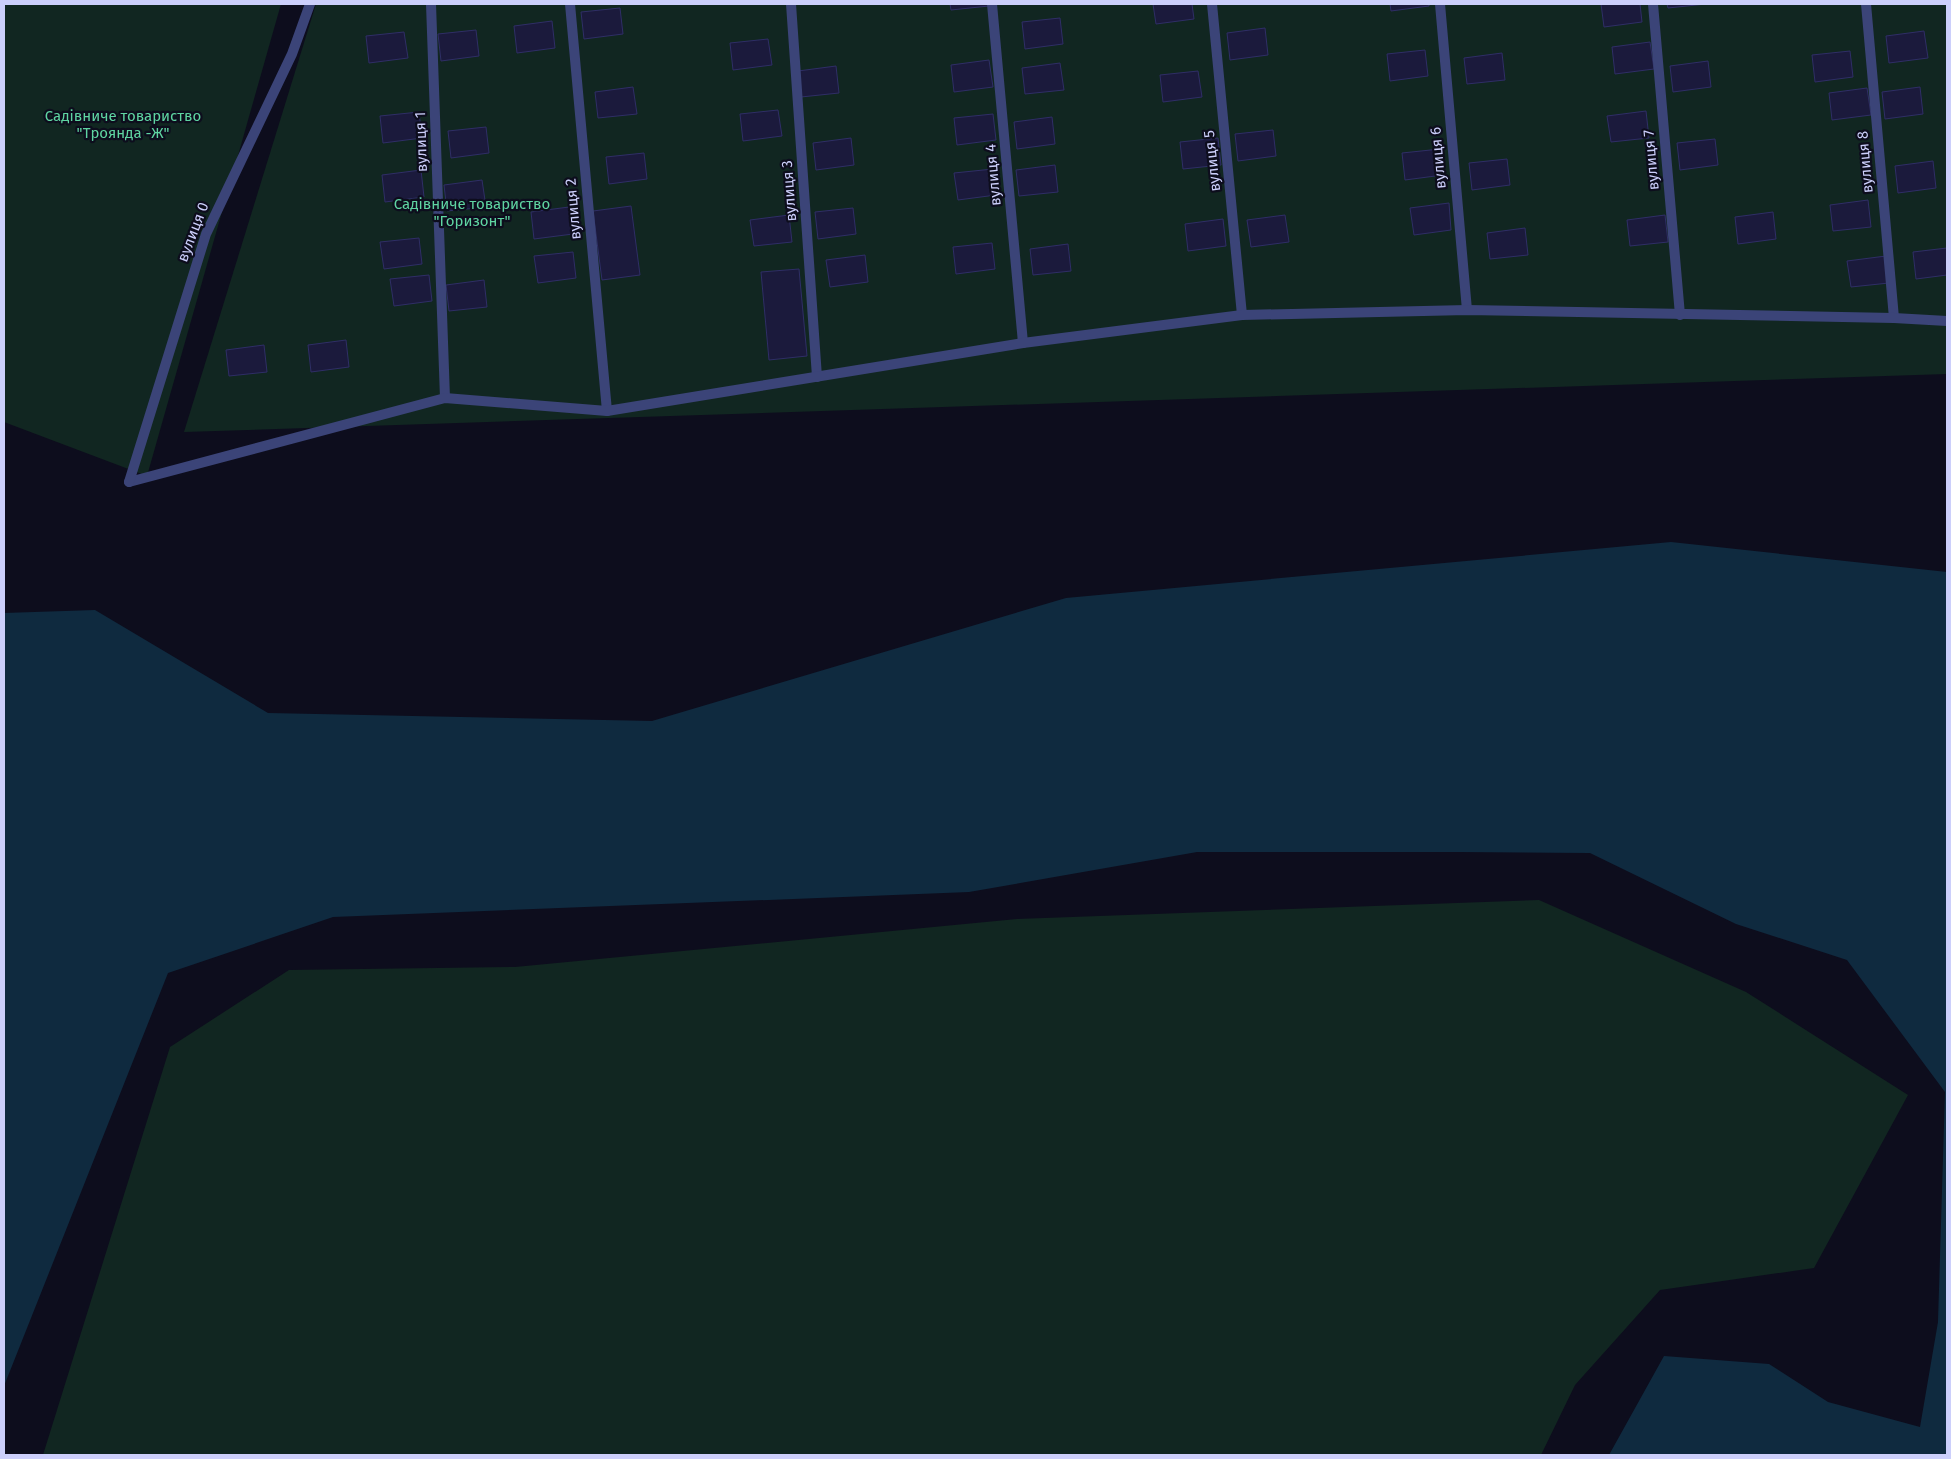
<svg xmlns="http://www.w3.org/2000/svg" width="1951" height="1459" viewBox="0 0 1951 1459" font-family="'Fira Sans',sans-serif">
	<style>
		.green { fill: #112621 }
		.water { fill: #0f2a3f }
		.building { fill: #1b1a3c; stroke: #2f2e66 }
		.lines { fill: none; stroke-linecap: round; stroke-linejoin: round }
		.street { stroke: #3b4478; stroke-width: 10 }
		.labels { text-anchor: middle; stroke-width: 4.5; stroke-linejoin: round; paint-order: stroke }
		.park-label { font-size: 15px; fill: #5fd5a2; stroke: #0d0d1d }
		.street-label { font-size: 15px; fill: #cccffb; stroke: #0d0d1d }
	</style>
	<rect width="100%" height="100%" fill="#0d0d1d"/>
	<g class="green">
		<polygon points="4,4 281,4 147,476 4,422"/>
		<polygon points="316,4 1947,4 1947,374 184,432"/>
		<polygon points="1539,900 1746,992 1908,1095 1814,1268 1660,1290 1575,1385 1541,1455 43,1455 170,1047 289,970 515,967 1017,919"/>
	</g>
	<polygon class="water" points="1671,542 1947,572 1947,1455 1609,1455 1664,1356 1769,1364 1828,1402 1920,1427 1938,1322 1945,1092 1847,960 1736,924 1590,853 1458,852 1197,852 969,892 333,917 168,973 4,1386 4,1391 4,613 95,610 268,713 652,721 1066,598"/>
	<g class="building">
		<polygon points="950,4 989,4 989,6 951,10"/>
		<polygon points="1153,4 1192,4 1194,19 1156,24"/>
		<polygon points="1390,4 1429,4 1429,6 1391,11"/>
		<polygon points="1601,4 1640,4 1642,22 1604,27"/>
		<polygon points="1667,4 1706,4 1668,8"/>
		<polygon points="620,8 623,34 584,39 581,12"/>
		<polygon points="1060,18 1063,44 1025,49 1022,22"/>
		<polygon points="552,21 555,48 517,53 514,26"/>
		<polygon points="1265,28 1268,55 1230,60 1227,33"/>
		<polygon points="476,30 479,56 441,61 438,34"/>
		<polygon points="1924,31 1928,58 1889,63 1886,36"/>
		<polygon points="404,32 408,58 369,63 366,36"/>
		<polygon points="768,39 772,65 733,70 730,43"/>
		<polygon points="1650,42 1654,69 1615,74 1612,47"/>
		<polygon points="1425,50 1428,76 1390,81 1387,54"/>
		<polygon points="1850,51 1853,77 1815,82 1812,55"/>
		<polygon points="1502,53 1505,80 1467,84 1464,58"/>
		<polygon points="989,60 993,87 954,92 951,65"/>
		<polygon points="1708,61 1711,87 1673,92 1670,66"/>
		<polygon points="1060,63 1064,90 1025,94 1022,68"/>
		<polygon points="836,66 839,93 801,97 798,71"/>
		<polygon points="1198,71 1202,97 1163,102 1160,75"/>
		<polygon points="633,87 637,114 598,118 595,92"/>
		<polygon points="1920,87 1923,114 1885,119 1882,92"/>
		<polygon points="1867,88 1871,115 1832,120 1829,93"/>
		<polygon points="778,110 782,136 743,141 740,114"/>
		<polygon points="1646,111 1649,138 1611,142 1607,116"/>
		<polygon points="419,112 422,138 383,143 380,116"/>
		<polygon points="993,114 996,140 957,145 954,118"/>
		<polygon points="1052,117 1055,144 1017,149 1014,122"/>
		<polygon points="486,127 489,153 451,158 448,131"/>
		<polygon points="1273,130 1276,156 1238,161 1235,134"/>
		<polygon points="851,138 854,165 816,170 813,143"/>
		<polygon points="1218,138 1221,165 1183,169 1180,142"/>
		<polygon points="1715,139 1718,165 1680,170 1677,143"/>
		<polygon points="1440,149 1443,175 1405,180 1402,153"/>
		<polygon points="644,153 647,179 609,184 606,157"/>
		<polygon points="1507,159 1510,185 1472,190 1469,163"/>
		<polygon points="1933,161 1936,188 1898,193 1895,166"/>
		<polygon points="1055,165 1058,192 1019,196 1016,170"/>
		<polygon points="993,169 996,195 958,200 954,173"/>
		<polygon points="421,170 424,197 385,202 382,175"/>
		<polygon points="482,180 486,207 447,211 444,185"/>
		<polygon points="1868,200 1871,227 1833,231 1830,205"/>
		<polygon points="1449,203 1451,230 1414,235 1410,208"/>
		<polygon points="631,206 640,275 602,280 593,211"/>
		<polygon points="569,207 573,234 534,239 531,212"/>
		<polygon points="853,208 856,234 818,239 815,212"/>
		<polygon points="1773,212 1776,239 1738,244 1735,217"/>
		<polygon points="789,215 792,242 754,246 750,220"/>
		<polygon points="1285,215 1289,242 1251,247 1247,220"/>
		<polygon points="1665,215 1668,242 1630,246 1627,220"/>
		<polygon points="1223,219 1226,246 1188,251 1185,224"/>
		<polygon points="1525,228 1528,255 1490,259 1487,233"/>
		<polygon points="419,238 422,264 384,269 380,242"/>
		<polygon points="992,243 995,269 956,274 953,247"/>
		<polygon points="1068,244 1071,271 1033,275 1030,249"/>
		<polygon points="1947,248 1947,275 1916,279 1913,252"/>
		<polygon points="573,252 576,278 538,283 534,256"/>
		<polygon points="865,255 868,282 830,287 826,260"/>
		<polygon points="1886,256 1889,283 1851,287 1847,261"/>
		<polygon points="799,269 807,356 769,360 761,272"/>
		<polygon points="429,275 432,301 394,306 390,279"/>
		<polygon points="484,280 487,307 449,311 446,285"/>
		<polygon points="346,340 349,367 311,372 308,345"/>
		<polygon points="264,345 267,372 229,376 226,350"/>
	</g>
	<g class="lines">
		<g class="street">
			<polyline points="431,4 445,398"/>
			<polyline points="570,4 607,411"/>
			<polyline points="791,4 817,377"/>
			<polyline points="992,4 1023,343"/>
			<polyline points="1212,4 1242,315"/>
			<polyline points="1440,4 1467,310"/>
			<polyline points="1653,4 1680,315"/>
			<polyline points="1866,4 1894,318"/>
			<polyline points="129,482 445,398 607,411 1023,343 1242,315 1467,310 1894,318 1947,321"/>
			<polyline points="129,482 206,234 292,54 310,4"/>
		</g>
	</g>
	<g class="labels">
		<g class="park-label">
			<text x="123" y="121">Садівниче товариство<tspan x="123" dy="17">"Троянда -Ж"</tspan></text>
			<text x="472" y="209">Садівниче товариство<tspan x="472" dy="17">"Горизонт"</tspan></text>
		</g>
		<g class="street-label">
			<text transform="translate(421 142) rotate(-92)" y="5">вулиця 1</text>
			<text transform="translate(1438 158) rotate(-95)" y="5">вулиця 6</text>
			<text transform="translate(1651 160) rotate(-95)" y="5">вулиця 7</text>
			<text transform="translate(1212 161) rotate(-96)" y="5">вулиця 5</text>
			<text transform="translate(1865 162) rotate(-95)" y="5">вулиця 8</text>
			<text transform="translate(993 175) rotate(-95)" y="5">вулиця 4</text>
			<text transform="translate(789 191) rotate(-94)" y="5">вулиця 3</text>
			<text transform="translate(573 209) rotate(-95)" y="5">вулиця 2</text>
			<text transform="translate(193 232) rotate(-69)" y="5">вулиця 0</text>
		</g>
	</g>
	<rect width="1951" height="1459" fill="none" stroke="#cccffb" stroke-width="10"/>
</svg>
